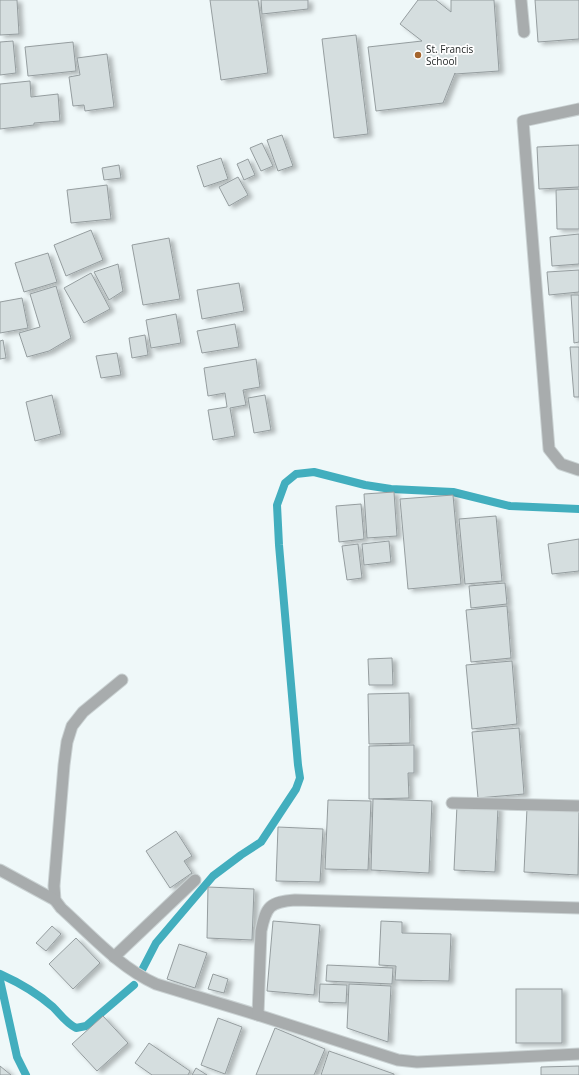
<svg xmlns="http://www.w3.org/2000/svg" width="579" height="1075" viewBox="0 0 579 1075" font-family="'Open Sans',sans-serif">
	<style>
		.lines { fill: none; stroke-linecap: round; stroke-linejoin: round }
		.stream { stroke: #42aebe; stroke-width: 8 }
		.building { fill: #d5dedf; stroke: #959d9f; filter: url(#shadow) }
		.minor-casing { stroke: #cad2d3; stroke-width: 13 }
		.minor { stroke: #a8acad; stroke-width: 11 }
		.poi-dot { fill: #a4642c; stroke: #fff; stroke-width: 1.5 }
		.labels { text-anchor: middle; stroke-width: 3.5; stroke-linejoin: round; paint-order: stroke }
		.poi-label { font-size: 10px; fill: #232727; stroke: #fff; text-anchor: start }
	</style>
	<defs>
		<filter id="shadow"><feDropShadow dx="4.5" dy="2.5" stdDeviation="2" flood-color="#0004"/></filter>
	</defs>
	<rect width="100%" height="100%" fill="#eff8f9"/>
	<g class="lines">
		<g class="stream">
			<polyline points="141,972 156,943 213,876 241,855 261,842 296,789 300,778 298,765 279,545 277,505 285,483 296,474 314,472 365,485 391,489 453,492 510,506 579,509"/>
			<path d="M0,974c20,9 36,18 53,33 8,8 13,16 23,21l10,-2 48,-41"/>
			<polyline points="0,980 17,1057 26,1075"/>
		</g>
	</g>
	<g class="building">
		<polygon points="0,0 17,0 19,34 0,35"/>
		<polygon points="210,0 258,0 268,73 221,80"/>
		<polygon points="261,0 308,0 308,9 262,14"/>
		<polygon points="418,0 436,0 451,12 451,0 494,0 499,71 455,74 455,73 443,103 376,111 368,47 422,41 400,24"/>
		<polygon points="535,0 579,0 579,39 538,42"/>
		<polygon points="356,35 368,134 334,138 322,39"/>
		<polygon points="13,41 16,73 0,75 0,42"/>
		<polygon points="73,42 76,71 28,76 25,47"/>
		<polygon points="107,54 114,107 85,111 84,105 73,106 69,77 80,75 77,58"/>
		<polygon points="30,81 31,97 58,94 60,121 34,123 34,125 0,129 0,84"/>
		<polygon points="282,135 293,166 278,171 267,140"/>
		<polygon points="262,143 273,166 261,171 250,148"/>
		<polygon points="579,145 579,187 539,189 537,147"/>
		<polygon points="221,158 228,179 204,187 197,166"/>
		<polygon points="248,159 255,175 244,180 237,164"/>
		<polygon points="119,165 121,178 104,180 102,168"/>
		<polygon points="238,177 248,195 229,206 219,187"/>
		<polygon points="107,185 111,219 71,223 67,190"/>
		<polygon points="579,189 579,229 557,229 556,190"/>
		<polygon points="91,230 103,260 66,276 54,245"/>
		<polygon points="579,234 579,264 552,266 550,237"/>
		<polygon points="169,238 180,299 143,305 132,245"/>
		<polygon points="48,253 57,282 24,292 15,263"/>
		<polygon points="118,264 123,291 109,300 94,272"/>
		<polygon points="579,270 579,292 549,295 547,272"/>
		<polygon points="91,273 110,309 84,323 64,288"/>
		<polygon points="239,283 244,311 202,319 197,290"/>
		<polygon points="56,286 71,338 49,351 27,357 19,333 40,327 30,294"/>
		<polygon points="571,295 579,295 579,342 574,343"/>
		<polygon points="22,298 28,328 0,333 0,302"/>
		<polygon points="176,314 181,343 151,348 146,320"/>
		<polygon points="235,324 239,347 202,353 197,331"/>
		<polygon points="145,335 148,355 132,358 129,338"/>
		<polygon points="3,340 6,358 0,359 0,341"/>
		<polygon points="570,347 579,347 579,397 574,397"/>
		<polygon points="117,353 121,375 101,378 96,356"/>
		<polygon points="256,359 260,387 243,390 246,405 230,408 235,436 213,440 208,410 227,407 225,393 208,396 204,368"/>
		<polygon points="52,395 61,434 35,441 26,402"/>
		<polygon points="265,395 271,430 254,433 248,398"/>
		<polygon points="394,492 397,536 367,538 364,494"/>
		<polygon points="453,495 461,584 408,589 400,499"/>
		<polygon points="361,504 364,539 339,542 336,506"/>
		<polygon points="496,516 502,581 465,584 459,519"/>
		<polygon points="579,539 579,571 552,574 548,544"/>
		<polygon points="389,541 391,562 364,565 362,544"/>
		<polygon points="358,544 362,578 347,580 342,546"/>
		<polygon points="505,583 507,604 471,608 469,586"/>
		<polygon points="507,606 511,658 471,662 466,610"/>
		<polygon points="392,658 393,685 369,685 368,659"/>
		<polygon points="512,661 517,724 472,729 466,665"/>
		<polygon points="409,693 410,743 369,744 368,694"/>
		<polygon points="519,728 524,794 478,798 472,732"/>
		<polygon points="414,745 414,773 408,773 409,798 369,799 369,746"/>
		<polygon points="373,799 432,801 429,873 371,870"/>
		<polygon points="328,800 371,801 368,870 325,869"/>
		<polygon points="457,805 498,807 495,872 454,870"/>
		<polygon points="527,808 579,811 578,875 524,872"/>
		<polygon points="278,827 323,829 320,882 276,881"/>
		<polygon points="176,831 192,856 184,861 192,873 170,888 146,851"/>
		<polygon points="208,887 254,889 252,940 207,938"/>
		<polygon points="273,921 320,925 314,995 267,991"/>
		<polygon points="381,921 402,922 402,933 451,934 449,981 395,980 396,966 379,965"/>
		<polygon points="52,926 61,934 46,951 36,943"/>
		<polygon points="76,938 100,963 73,989 49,964"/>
		<polygon points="179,944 207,953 195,988 167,979"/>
		<polygon points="327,965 393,968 392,984 326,981"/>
		<polygon points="213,974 228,979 224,993 208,989"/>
		<polygon points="320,984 347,985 346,1003 319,1002"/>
		<polygon points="349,984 391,986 388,1042 347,1028"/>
		<rect x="516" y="989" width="46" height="54"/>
		<polygon points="103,1016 128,1043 97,1071 72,1044"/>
		<polygon points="218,1018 242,1027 225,1074 201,1065"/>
		<polygon points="275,1028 325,1049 314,1075 256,1075"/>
		<polygon points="149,1043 190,1071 188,1075 152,1075 135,1063"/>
		<polygon points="329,1051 394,1074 394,1075 321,1075"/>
		<polygon points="0,1066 11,1075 0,1075"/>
		<polygon points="579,1066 579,1075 541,1075 541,1067"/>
		<polygon points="196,1068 207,1075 192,1075"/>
	</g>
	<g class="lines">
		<g class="minor-casing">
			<g id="minor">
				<polyline points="521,0 524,32"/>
				<polyline points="579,109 523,121 549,449 561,464 579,470"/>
				<path d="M122,680l-39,32 -11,14 -5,16 -3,23 -10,121 1,14 6,8c30,27 58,59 95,76l102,31 140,45 19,2 162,-8"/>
				<polyline points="452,803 579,806"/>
				<polyline points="0,870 55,900"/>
				<polyline points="114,957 195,880"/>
				<path d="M258,1015l3,-84c5,-25 9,-29 34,-31l284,8"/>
			</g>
		</g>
		<use href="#minor" class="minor"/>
	</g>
	<circle class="poi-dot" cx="418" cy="55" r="4"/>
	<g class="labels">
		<g class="poi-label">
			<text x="426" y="53">St. Francis<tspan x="426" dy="12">School</tspan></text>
		</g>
	</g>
</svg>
